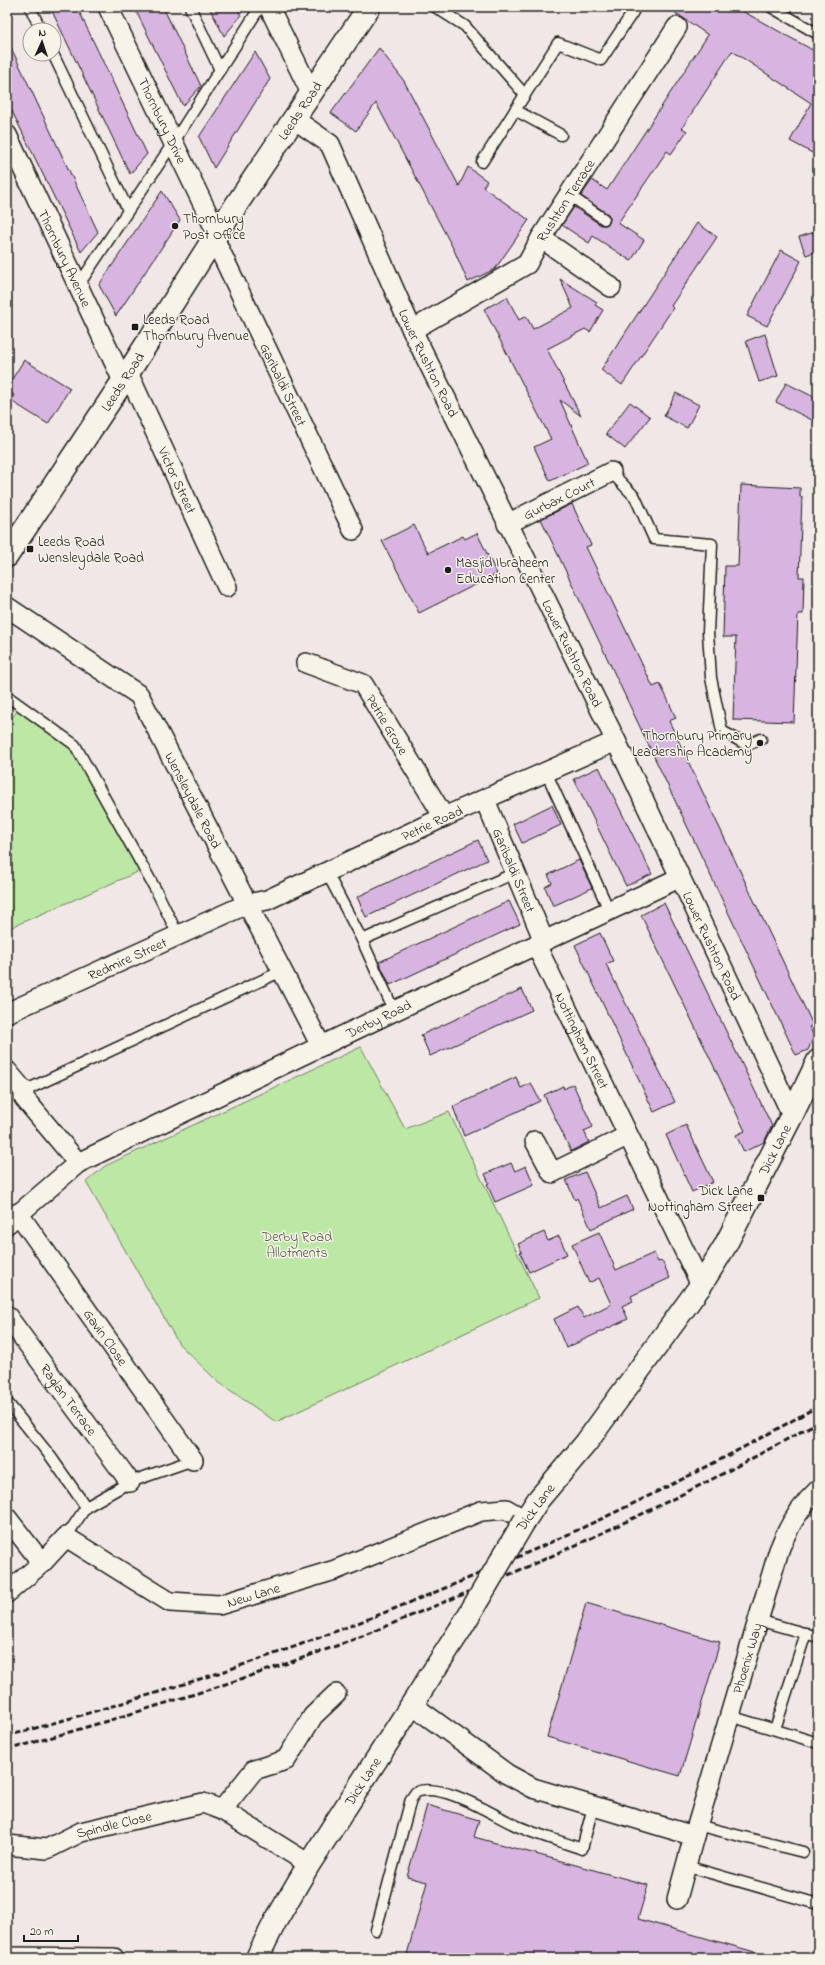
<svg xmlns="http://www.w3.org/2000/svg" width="825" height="1965" viewBox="0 0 825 1965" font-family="'Indie Flower',sans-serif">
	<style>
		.green { fill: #bde7a4; stroke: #6c8260 }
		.building { fill: #d7b5e0; stroke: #1c1c1c }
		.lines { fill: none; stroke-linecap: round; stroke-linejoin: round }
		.lane-casing { stroke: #1c1c1c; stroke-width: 13 }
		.street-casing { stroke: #1c1c1c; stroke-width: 22 }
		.secondary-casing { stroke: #1c1c1c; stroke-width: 25 }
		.highway-casing { stroke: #1c1c1c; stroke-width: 25 }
		.lane { stroke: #f7f3e8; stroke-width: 10 }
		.street { stroke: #f7f3e8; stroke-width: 19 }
		.secondary { stroke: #f7f3e8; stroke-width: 22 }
		.highway { stroke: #f7f3e8; stroke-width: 22 }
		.rail { stroke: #1c1c1c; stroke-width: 3; stroke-dasharray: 6 3; stroke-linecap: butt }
		.secondary-bridge-casing { stroke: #1c1c1c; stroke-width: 25; stroke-linecap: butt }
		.secondary-bridge { stroke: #f7f3e8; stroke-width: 22 }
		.poi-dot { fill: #1c1c1c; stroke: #f7f3e8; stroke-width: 1.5 }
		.labels { text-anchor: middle; stroke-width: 3; stroke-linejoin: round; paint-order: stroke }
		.street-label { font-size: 14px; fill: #1c1c1c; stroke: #f7f3e8 }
		.poi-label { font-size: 14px; fill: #1c1c1c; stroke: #f7f3e8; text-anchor: start }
		.park-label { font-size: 14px; fill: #4c5945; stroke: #f7f3e8 }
	</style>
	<rect width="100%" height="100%" fill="#f1e7e6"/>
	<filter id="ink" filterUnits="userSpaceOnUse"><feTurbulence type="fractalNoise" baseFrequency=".025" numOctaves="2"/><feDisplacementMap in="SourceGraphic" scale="8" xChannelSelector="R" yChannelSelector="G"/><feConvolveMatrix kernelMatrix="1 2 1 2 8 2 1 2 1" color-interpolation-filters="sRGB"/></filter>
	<g filter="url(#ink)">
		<g class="green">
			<polygon points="19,708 73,748 140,871 7,929 7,725"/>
			<polygon points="361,1047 405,1129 449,1112 539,1298 276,1422 217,1381 179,1344 86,1182 105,1166"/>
		</g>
		<g class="building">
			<polygon points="50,7 77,7 147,154 130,174"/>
			<polygon points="134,7 163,7 201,86 183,106"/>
			<polygon points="209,7 237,7 241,16 224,36"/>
			<polygon points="667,7 735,7 818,53 818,156 790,141 811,103 732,51 682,128 687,131 671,154 667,151 618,223 644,240 631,261 593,236 589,243 562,225 574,207 601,225 606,225 609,223 610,219 608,214 581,196 592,180 607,190 708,35"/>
			<polygon points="7,39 98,232 81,252 7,101"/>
			<polygon points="379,48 404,81 459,186 468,167 487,181 483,187 529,220 495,269 468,282 454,250 376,103 356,131 331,113"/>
			<polygon points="255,52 270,79 214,168 199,137"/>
			<polygon points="162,191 180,220 116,316 99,285"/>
			<polygon points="697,223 717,237 671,306 673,308 622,385 601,370"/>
			<polygon points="818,231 818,251 806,255 799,237"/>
			<polygon points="781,250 801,261 767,326 747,316"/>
			<polygon points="560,279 597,302 595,305 603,310 590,332 585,329 547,349 581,416 560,400 588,463 550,481 534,447 551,439 484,309 507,297 519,320 526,316 533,329 573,308"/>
			<polygon points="765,334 778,376 759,382 746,341"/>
			<polygon points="24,360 70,388 48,424 11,401 14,395 7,391 7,387"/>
			<polygon points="786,383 818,399 818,423 776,402"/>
			<polygon points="676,393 699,405 687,428 664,416"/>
			<polygon points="630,402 650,417 625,449 606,434"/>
			<polygon points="741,485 800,488 800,497 802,497 799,577 804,577 803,614 798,614 794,722 733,720 736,637 723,637 725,566 738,566"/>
			<polygon points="572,504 591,545 586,547 653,687 660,684 667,698 676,718 669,721 813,1025 809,1027 814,1036 808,1050 796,1055 541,519"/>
			<polygon points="414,525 428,553 463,536 465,539 477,533 497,574 419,613 382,541"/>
			<polygon points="599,767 652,874 626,886 574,779"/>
			<polygon points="552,805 561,825 522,843 513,824"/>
			<polygon points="478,840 487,860 366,917 357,897"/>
			<polygon points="579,860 592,888 553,906 545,887 552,883 548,875"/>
			<polygon points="509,901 520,924 390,985 379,962"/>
			<polygon points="664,903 772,1126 764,1142 744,1152 736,1135 745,1131 641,915"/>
			<polygon points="600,933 613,961 606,964 675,1102 654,1112 575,945"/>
			<polygon points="522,989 532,1010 430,1056 421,1035"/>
			<polygon points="516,1077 521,1088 531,1083 540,1101 464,1136 453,1107"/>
			<polygon points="573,1084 593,1127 584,1131 589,1142 571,1151 544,1095 563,1086 564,1089"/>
			<polygon points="686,1125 713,1182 692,1192 666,1135"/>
			<polygon points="511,1163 515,1171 526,1166 534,1185 495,1202 487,1184 489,1183 485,1174"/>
			<polygon points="585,1172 601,1208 627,1196 633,1209 591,1229 577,1198 575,1200 566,1180"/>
			<polygon points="544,1232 548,1241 559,1236 567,1254 529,1272 520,1253 522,1252 518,1244"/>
			<polygon points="599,1232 616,1270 654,1253 658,1262 662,1261 670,1278 631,1296 633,1301 622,1306 628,1319 566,1348 554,1319 578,1307 584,1318 611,1304 599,1278 589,1283 572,1244"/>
			<polygon points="586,1603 720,1642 680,1776 547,1737"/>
			<polygon points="427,1805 479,1820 474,1837 648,1885 638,1919 762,1954 761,1958 406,1958 427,1882 407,1877"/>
		</g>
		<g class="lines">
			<g class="lane-casing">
				<g id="lane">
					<polyline points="30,7 41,30"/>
					<polyline points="190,7 220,70"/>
					<polyline points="435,7 465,26 525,95"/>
					<polyline points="771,7 818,34"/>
					<polyline points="53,54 128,210"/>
					<polyline points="515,110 561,135"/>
					<polyline points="482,162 558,43 601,60 633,12"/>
					<polyline points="569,195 604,219"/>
					<polyline points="78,286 173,143 260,7"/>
					<polyline points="611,472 635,497 654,539 712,544 708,632 711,678 722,731 747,745 761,739"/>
					<polyline points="7,696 75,745 157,892 178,935"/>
					<polyline points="546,772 609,910"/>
					<polyline points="326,871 362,940 394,1011"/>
					<polyline points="362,940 515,873"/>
					<polyline points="24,1091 282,971"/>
					<polyline points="7,1402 51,1457 86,1507"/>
					<polyline points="66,1537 86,1507 130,1482 193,1460"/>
					<polyline points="758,1620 818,1637"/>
					<polyline points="730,1716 818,1743"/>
					<polyline points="775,1729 806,1633"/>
					<polyline points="697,1825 803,1852"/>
					<polyline points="686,1866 818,1904"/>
					<path d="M376,1930l35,-131 5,-7c27,-10 75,22 99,33 22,10 45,16 67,24l11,-42"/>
				</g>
			</g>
			<g class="street-casing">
				<g id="street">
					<path id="s1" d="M108,7l109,226"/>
					<polyline points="269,7 311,93"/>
					<path id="s2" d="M294,119l36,25 82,186 204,411 176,374"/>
					<path id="s3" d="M7,135l116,246"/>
					<path id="s4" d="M214,238l139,292"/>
					<polyline points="541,238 611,287"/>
					<path id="s5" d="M412,330l115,-66 14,-26 136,-211"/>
					<path id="s6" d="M128,373l99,214"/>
					<path id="s7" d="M507,524l104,-52"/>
					<path id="s8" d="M7,607l132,88 182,351"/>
					<path id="s9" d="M306,663l57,21 81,133"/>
					<path id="s10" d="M485,800l59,141"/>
					<path id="s11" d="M536,945l165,340"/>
					<path id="s12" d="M7,1013l240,-109 20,-4 177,-83 172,-76"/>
					<polyline points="7,1071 24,1091 24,1098 78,1163"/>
					<polyline points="535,1141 552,1173 627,1136"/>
					<path id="s13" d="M18,1213l175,247"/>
					<path id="s14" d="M7,1224l71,-61 316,-152 285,-133"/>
					<path id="s15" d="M7,1316l123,166"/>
					<polyline points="7,1518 42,1563"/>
					<path id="s16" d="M7,1593l35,-30 24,-26 104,65 49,3 116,-35 146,-59 25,-2 19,11"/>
					<path id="s17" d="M411,1704l96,70 26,14 161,48 85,-286c9,-24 21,-43 39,-60"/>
					<polyline points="222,1810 254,1770 286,1760 313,1716 336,1694"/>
					<path id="s18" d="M7,1845l40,4 34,-17 122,-29 19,7 87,54"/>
					<polyline points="677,1899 694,1836"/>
					<polyline points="7,1957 114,1958"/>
				</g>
			</g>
			<g class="secondary-casing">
				<g id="secondary">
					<path id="s19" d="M525,1520l13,-20 48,-57 115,-158 24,-39 67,-131 26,-54"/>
					<path id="s20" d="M257,1958l18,-36 34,-58 151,-234"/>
				</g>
			</g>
			<g class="highway-casing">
				<g id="highway">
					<path id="s21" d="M7,556l116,-175 91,-143 155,-231"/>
				</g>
			</g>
			<use href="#lane" class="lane"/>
			<use href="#street" class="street"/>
			<use href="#secondary" class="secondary"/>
			<use href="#highway" class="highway"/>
			<g class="rail">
				<path d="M7,1736c105,-29 210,-60 311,-98 172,-64 341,-141 500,-232"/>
				<path d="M7,1750c106,-30 212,-62 315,-99 35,-12 69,-27 103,-41 135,-55 266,-116 393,-188"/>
			</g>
			<g class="secondary-bridge-casing">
				<polyline id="secondary-bridge" points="460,1630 525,1520"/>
			</g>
			<use href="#secondary-bridge" class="secondary-bridge"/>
		</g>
	</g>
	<g class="poi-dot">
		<circle cx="175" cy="226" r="4"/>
		<rect x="131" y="323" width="8" height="8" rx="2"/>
		<rect x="26" y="545" width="8" height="8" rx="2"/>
		<circle cx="448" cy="570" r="4"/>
		<circle cx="760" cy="743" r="4"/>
		<rect x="757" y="1194" width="8" height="8" rx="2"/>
	</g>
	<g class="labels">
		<g class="street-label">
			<text dy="5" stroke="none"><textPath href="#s21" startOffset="533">Leeds Road</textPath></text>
			<text dy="5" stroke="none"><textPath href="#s1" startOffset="126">Thornbury Drive</textPath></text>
			<text dy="5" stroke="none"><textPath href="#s5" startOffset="207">Rushton Terrace</textPath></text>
			<text dy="5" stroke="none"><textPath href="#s3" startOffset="136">Thornbury Avenue</textPath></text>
			<text dy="5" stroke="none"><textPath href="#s2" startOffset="284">Lower Rushton Road</textPath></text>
			<text dy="5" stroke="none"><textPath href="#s21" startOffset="209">Leeds Road</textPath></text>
			<text dy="5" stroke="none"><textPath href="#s4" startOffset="162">Garibaldi Street</textPath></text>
			<text dy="5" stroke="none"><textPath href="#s6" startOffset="118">Victor Street</textPath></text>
			<text dy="5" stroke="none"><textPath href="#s7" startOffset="58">Gurbax Court</textPath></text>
			<text dy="5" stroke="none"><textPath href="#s2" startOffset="608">Lower Rushton Road</textPath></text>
			<text dy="5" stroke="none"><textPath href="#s9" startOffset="108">Petrie Grove</textPath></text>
			<text dy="5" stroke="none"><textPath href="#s8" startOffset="277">Wensleydale Road</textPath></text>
			<text dy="5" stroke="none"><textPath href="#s12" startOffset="466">Petrie Road</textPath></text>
			<text dy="5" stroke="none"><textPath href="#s10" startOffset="76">Garibaldi Street</textPath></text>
			<text dy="5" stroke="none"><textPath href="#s2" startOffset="932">Lower Rushton Road</textPath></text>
			<text dy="5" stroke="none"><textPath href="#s12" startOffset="132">Redmire Street</textPath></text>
			<text dy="5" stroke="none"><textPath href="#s14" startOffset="427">Derby Road</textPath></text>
			<text dy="5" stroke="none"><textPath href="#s11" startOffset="106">Nottingham Street</textPath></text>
			<text dy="5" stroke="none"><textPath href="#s19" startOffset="448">Dick Lane</textPath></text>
			<text dy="5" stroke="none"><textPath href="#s13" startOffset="152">Gavin Close</textPath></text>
			<text dy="5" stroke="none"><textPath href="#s15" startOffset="104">Raglan Terrace</textPath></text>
			<text transform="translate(535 1507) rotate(-54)" y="5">Dick Lane</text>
			<text dy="5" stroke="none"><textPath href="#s16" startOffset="289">New Lane</textPath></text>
			<text dy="5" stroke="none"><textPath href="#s17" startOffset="502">Phoenix Way</textPath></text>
			<text dy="5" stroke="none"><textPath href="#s20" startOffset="206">Dick Lane</textPath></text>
			<text dy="5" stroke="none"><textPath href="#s18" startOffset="112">Spindle Close</textPath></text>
		</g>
		<g class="poi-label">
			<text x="183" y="223">Thornbury<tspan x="183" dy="16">Post Office</tspan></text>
			<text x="143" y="324">Leeds Road<tspan x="143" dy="16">Thornbury Avenue</tspan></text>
			<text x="38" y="546">Leeds Road<tspan x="38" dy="16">Wensleydale Road</tspan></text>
			<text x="456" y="567">Masjid Ibraheem<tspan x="456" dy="16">Education Center</tspan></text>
			<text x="752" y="740" text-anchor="end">Thornbury Primary<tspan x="752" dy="16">Leadership Academy</tspan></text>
			<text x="753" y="1195" text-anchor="end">Dick Lane<tspan x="753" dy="16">Nottingham Street</tspan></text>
		</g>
		<g class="park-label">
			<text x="297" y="1241">Derby Road<tspan x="297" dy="16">Allotments</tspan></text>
		</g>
	</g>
	<rect width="825" height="1965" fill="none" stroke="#f7f3e8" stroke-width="24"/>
	<rect x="12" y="12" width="801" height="1941" fill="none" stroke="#1c1c1c" stroke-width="1.5" filter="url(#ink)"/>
	<g transform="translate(42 42) rotate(3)"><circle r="19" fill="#f7f3e8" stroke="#9f9d96"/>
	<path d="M0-3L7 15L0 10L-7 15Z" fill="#1c1c1c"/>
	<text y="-6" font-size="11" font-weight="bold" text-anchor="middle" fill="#1c1c1c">N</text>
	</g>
	<path d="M24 1935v6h54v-6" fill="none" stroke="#1c1c1c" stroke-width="2"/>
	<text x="30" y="1935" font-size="12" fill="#1c1c1c" stroke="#f7f3e8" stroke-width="3" paint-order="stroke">20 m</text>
</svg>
